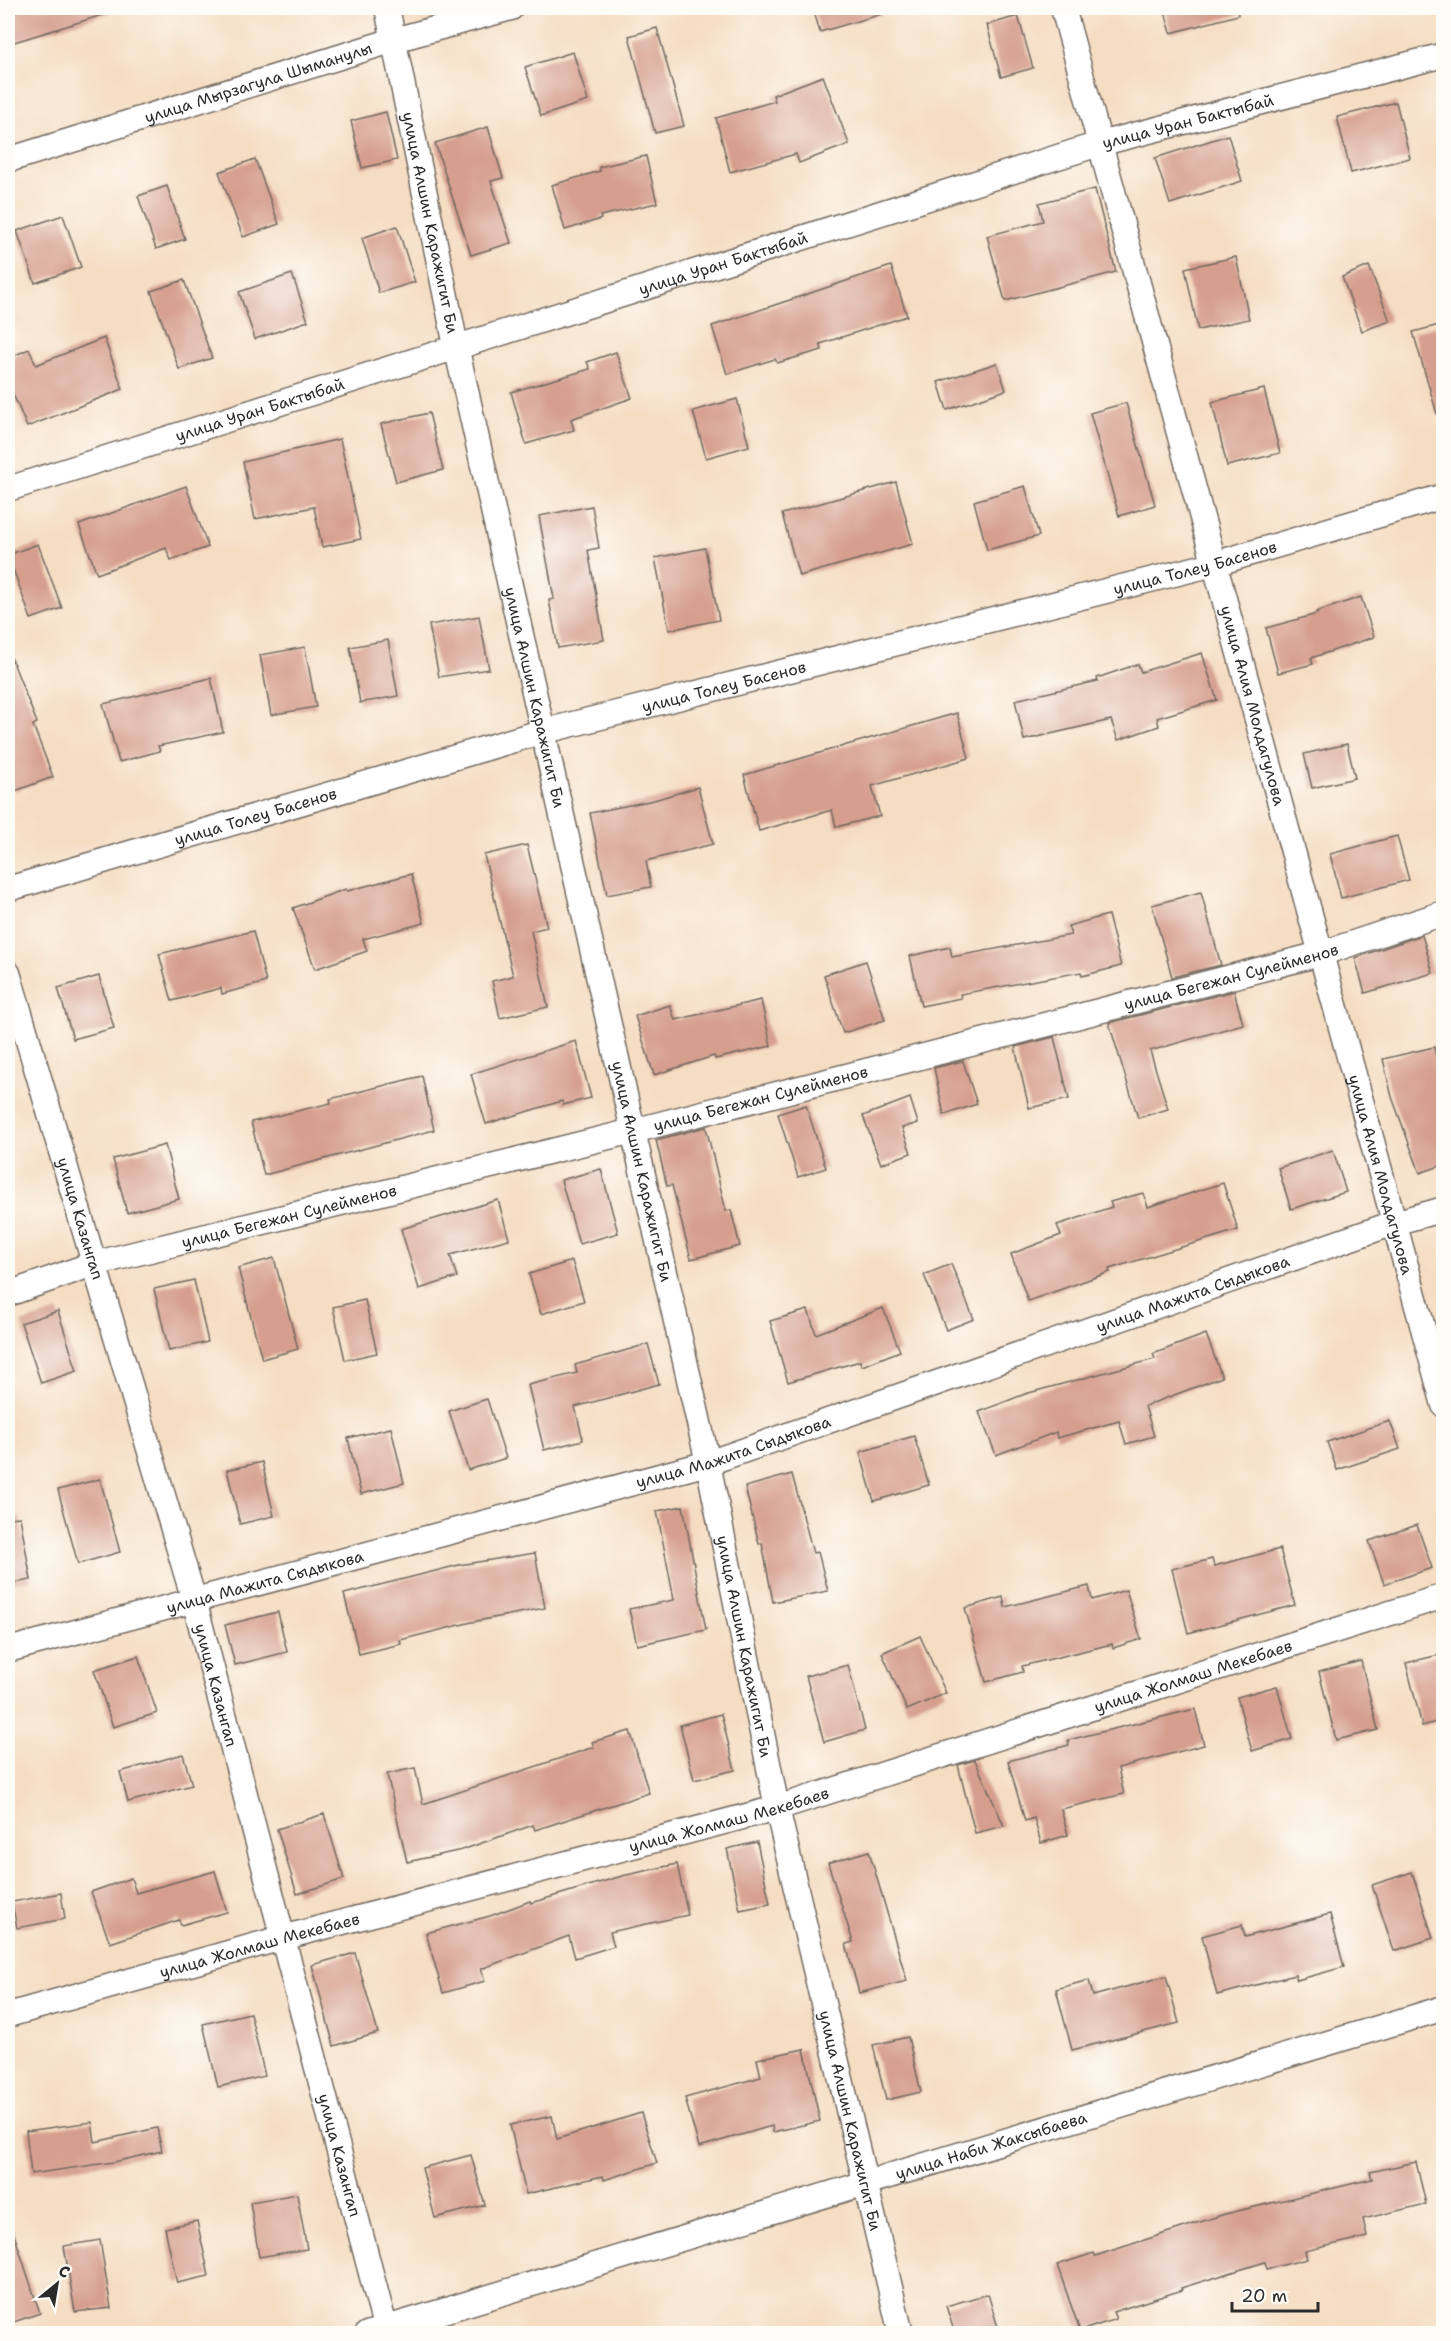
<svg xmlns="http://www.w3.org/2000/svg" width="1451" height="2341" viewBox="0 0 1451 2341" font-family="'Shantell Sans',sans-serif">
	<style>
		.building { fill: #d69e8d }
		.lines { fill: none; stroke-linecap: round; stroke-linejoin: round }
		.street-casing { stroke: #726960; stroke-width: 27 }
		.street { stroke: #fff; stroke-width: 24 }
		.labels { text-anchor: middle; stroke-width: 4.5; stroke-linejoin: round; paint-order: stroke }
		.street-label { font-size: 16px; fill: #2b2b2b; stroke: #fdfcf7 }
	</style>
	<rect width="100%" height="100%" fill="#fdfcf7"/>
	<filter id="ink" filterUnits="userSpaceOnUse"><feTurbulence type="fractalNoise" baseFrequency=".0167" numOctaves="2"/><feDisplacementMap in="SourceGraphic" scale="12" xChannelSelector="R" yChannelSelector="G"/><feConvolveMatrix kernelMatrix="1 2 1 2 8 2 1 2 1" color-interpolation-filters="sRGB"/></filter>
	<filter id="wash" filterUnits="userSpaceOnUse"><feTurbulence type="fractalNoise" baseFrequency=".008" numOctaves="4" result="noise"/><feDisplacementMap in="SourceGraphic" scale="24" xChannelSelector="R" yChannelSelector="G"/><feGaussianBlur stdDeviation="1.35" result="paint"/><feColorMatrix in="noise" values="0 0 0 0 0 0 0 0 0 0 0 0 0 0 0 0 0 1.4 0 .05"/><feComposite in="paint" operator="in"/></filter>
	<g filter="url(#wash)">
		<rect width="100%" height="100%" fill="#f5ddc2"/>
		<g id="blocks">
			<g class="building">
				<polygon points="8,8 108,8 109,13 8,44"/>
				<polygon points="813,8 882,8 882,14 820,32"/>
				<polygon points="1164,8 1237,8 1238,15 1171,33"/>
				<polygon points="1018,16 1033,68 1001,77 987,25"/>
				<polygon points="657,28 684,126 655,133 629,36"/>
				<polygon points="573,52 588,101 541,116 525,67"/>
				<polygon points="823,76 849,144 799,163 796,154 730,172 716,118 775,101 773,95"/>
				<polygon points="1396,102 1410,158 1351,173 1337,117"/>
				<polygon points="386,112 397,160 362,168 351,121"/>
				<polygon points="488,127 503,178 491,181 511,243 471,255 435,143"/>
				<polygon points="1228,135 1242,181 1170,204 1155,158"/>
				<polygon points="646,156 657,203 600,216 601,219 565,230 552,185 600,171 599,167"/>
				<polygon points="255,159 279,224 243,237 219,172"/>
				<polygon points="167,186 185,239 156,249 138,196"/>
				<polygon points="1095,189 1116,272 1005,301 987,236 1043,221 1039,203"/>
				<polygon points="63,215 81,267 35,283 17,231"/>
				<polygon points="397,226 415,282 379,293 362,238"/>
				<polygon points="1236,257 1249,319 1198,330 1185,268"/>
				<polygon points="891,266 907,316 820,344 822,350 777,363 775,359 727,374 712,326"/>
				<polygon points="1369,266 1390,321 1362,331 1342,277"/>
				<polygon points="292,274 308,321 255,339 239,292"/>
				<polygon points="184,280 212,358 179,369 151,291"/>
				<polygon points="1443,324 1443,413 1437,414 1413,332"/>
				<polygon points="104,338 123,389 27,427 8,382 8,358 29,349 36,365"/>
				<polygon points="616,352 632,398 571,419 574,430 526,444 511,392 590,369 587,362"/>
				<polygon points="997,363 1006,390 947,410 938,382"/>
				<polygon points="1264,389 1280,453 1227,466 1212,402"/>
				<polygon points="737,399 749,446 706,458 693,411"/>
				<polygon points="1126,403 1155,505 1119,516 1090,413"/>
				<polygon points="429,413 443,470 396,482 381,424"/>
				<polygon points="340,439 361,539 322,547 314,507 255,519 243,462"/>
				<polygon points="896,482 913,544 799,576 782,514"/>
				<polygon points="186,486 208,547 171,560 166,548 97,574 79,525"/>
				<polygon points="1025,486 1039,536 987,550 974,501"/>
				<polygon points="592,506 599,548 588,550 604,640 558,648 549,600 554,599 539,516"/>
				<polygon points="38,544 62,608 31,619 8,555"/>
				<polygon points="705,548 719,620 669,630 655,558"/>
				<polygon points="1361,597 1374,637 1311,658 1313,664 1278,673 1266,628 1317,614 1316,612"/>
				<polygon points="479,616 489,669 439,677 429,625"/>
				<polygon points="388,640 398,696 360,703 350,647"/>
				<polygon points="305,647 316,707 271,715 260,655"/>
				<polygon points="9,652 37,723 33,725 53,777 15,791 8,772"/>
				<polygon points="1202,653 1217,700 1157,718 1159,726 1118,740 1111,720 1024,740 1015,700 1098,681 1097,678 1138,664 1141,672"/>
				<polygon points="211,678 223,732 158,746 160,751 119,762 103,704"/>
				<polygon points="957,713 969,758 872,786 880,816 836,827 832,810 759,831 744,775"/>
				<polygon points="1347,744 1355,778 1312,788 1304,754"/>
				<polygon points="698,787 713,844 646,861 651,887 607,895 590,813 654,800"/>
				<polygon points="1397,836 1409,880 1341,898 1330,854"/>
				<polygon points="527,845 547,927 531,931 548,1007 500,1018 492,981 513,976 484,855"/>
				<polygon points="411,874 424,923 363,939 367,951 315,969 293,908 346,889 347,891"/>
				<polygon points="1201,892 1221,965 1172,977 1152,905"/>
				<polygon points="1108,915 1121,966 1082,976 1081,972 960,994 961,998 921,1006 910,956 950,947 952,957 1071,935 1068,926"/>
				<polygon points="253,931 266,982 222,994 221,988 172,1001 159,954"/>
				<polygon points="1422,935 1433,973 1365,993 1355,958"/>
				<polygon points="866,961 885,1020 843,1033 824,975"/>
				<polygon points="99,976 114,1028 73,1039 58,988"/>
				<polygon points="1234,991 1243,1024 1150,1051 1168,1109 1138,1118 1109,1023"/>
				<polygon points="761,1000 771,1046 715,1059 714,1056 654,1075 635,1016 670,1005 675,1020"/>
				<polygon points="1054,1037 1069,1099 1029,1108 1015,1047"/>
				<polygon points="576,1041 591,1098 563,1105 562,1101 486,1124 471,1074"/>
				<polygon points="1434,1047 1443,1087 1443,1165 1420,1173 1392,1097 1383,1059"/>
				<polygon points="963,1061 977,1104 944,1115 934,1068"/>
				<polygon points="422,1076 434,1130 264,1175 251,1122 331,1103 330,1099"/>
				<polygon points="910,1098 918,1123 902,1128 911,1153 881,1164 863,1116"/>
				<polygon points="806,1105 826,1168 798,1177 778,1114"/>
				<polygon points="706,1127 726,1211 731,1210 740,1246 691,1259 672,1185 667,1186 656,1140"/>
				<polygon points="165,1145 179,1199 127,1213 113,1159"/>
				<polygon points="1333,1150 1346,1192 1291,1209 1278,1168"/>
				<polygon points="601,1169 618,1233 579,1244 561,1180"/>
				<polygon points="1223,1183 1238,1230 1109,1269 1110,1272 1028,1301 1011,1254 1061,1235 1057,1225 1112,1207 1110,1202 1143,1193 1148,1207"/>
				<polygon points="498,1200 509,1239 450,1255 457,1277 419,1289 401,1229"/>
				<polygon points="274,1258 298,1349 262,1359 238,1268"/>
				<polygon points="572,1261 584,1301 541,1314 529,1274"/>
				<polygon points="951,1264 974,1319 946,1330 924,1275"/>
				<polygon points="194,1280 208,1342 169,1351 154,1289"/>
				<polygon points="365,1300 377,1353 345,1360 333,1307"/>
				<polygon points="883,1308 900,1351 862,1366 860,1361 788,1382 770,1321 808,1310 816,1334"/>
				<polygon points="58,1311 77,1371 41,1383 21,1323"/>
				<polygon points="1206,1334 1222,1377 1145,1406 1154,1436 1126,1444 1119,1421 1057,1438 1056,1432 996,1455 979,1412 1025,1394 1155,1359 1153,1354"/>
				<polygon points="648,1344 659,1384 575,1407 583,1440 544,1450 528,1385 577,1373 575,1365"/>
				<polygon points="487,1399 506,1458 468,1470 449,1411"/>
				<polygon points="1390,1421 1400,1449 1337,1470 1327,1442"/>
				<polygon points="391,1428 404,1483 361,1494 348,1438"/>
				<polygon points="914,1436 929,1485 874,1501 860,1452"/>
				<polygon points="262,1462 274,1516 240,1524 227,1470"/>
				<polygon points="792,1474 813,1553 818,1552 828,1591 773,1602 762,1543 759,1544 745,1487"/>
				<polygon points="100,1479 120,1552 78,1564 58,1490"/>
				<polygon points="683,1506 706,1630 637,1645 629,1609 674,1600 657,1511"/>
				<polygon points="20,1517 31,1580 8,1584 8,1518"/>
				<polygon points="1417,1525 1432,1568 1384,1584 1369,1541"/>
				<polygon points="1280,1549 1295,1605 1188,1633 1172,1569 1212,1559 1214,1566"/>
				<polygon points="535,1553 545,1608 472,1622 400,1640 401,1644 359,1654 344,1594 459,1565"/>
				<polygon points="1089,1586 1092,1600 1126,1590 1141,1639 1113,1648 1112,1644 1022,1666 1023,1672 986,1682 965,1608 1003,1597 1005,1607"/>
				<polygon points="278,1612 287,1652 235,1665 225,1625"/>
				<polygon points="920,1636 946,1693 907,1710 882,1653"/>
				<polygon points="1443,1654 1443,1720 1422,1726 1406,1663"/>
				<polygon points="138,1656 157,1713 113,1727 94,1670"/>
				<polygon points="1361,1661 1378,1730 1336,1740 1319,1672"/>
				<polygon points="848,1665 865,1730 824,1742 806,1676"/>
				<polygon points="1277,1686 1292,1739 1252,1751 1237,1697"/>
				<polygon points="1195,1709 1204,1745 1118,1768 1124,1794 1061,1809 1068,1835 1041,1843 1034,1818 1025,1821 1008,1761 1069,1745 1068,1740"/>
				<polygon points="721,1714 735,1770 694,1780 680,1725"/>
				<polygon points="630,1731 649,1793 535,1830 533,1825 462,1850 407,1862 387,1774 415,1768 423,1804 594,1747 592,1742"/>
				<polygon points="183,1754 192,1785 128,1802 120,1772"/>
				<polygon points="975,1760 1004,1826 975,1833 958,1765"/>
				<polygon points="324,1814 344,1879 297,1894 277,1829"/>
				<polygon points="757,1842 770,1904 740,1910 727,1849"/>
				<polygon points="869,1851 907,1981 859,1993 846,1944 853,1942 828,1863"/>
				<polygon points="677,1864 688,1915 610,1932 614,1946 575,1958 569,1936 481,1969 485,1981 443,1993 426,1933 490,1916 530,1901 531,1903 622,1876"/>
				<polygon points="215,1871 227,1912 181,1925 179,1920 110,1943 91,1892 131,1878 136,1893"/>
				<polygon points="1412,1872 1433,1938 1394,1951 1372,1885"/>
				<polygon points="61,1893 65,1919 17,1928 12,1902"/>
				<polygon points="1330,1914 1344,1967 1297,1980 1295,1975 1217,1995 1202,1936 1242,1925 1245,1937"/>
				<polygon points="355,1953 378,2033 334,2046 312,1965"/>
				<polygon points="1166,1976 1179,2023 1072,2050 1056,1989 1089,1980 1093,1996"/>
				<polygon points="250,2013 265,2076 218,2087 203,2024"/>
				<polygon points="908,2037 921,2092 886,2100 873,2045"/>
				<polygon points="804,2049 820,2121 773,2132 772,2126 699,2147 685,2098 761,2077 757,2059"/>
				<polygon points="641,2113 657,2163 604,2180 603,2176 526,2194 510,2125 552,2116 557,2139"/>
				<polygon points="92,2122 95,2142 157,2128 162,2151 114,2162 31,2174 26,2131"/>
				<polygon points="471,2155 485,2205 435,2218 422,2168"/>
				<polygon points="1416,2162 1426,2204 1363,2219 1367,2237 1305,2251 1307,2259 1267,2269 1265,2262 1181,2288 1182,2290 1113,2312 1116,2319 1080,2331 1057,2265 1094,2253 1095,2256 1225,2214 1372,2179 1370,2172"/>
				<polygon points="297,2194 307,2249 259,2257 250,2202"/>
				<polygon points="197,2221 209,2276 177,2283 165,2228"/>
				<polygon points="12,2228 40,2313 8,2324 8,2229"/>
				<polygon points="100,2240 111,2308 75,2312 64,2246"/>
				<polygon points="988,2294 1000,2334 955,2334 946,2306"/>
			</g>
		</g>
	</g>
	<g filter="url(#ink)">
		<use href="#blocks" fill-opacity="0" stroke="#726960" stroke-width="1.5"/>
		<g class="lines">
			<g class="street-casing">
				<g id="street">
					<path id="s1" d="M387,8l69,338 252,1117 69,345 124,526"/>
					<path id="s2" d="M1063,8l381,1397"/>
					<path id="s3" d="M8,160l386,-120 117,-32"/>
					<path id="s4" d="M8,489l1091,-345 345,-89"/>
					<path id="s5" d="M8,889l533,-157 673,-168 230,-68"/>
					<path id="s6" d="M8,973l186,627 193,734"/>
					<path id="s7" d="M8,1294l85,-30 540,-133 687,-177 124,-41"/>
					<path id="s8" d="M8,1650l700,-187 686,-240 50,-14"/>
					<path id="s9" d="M8,2015l274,-77 495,-130 667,-212"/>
					<path id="s10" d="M367,2334l1077,-326"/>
				</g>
			</g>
			<use href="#street" class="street"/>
		</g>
	</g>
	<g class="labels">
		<g class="street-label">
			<text dy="6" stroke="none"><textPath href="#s3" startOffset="262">улица Мырзагула Шыманулы</textPath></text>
			<text dy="6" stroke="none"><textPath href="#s4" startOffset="1236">улица Уран Бактыбай</textPath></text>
			<text dy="6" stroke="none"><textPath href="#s1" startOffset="219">улица Алшин Каражигит Би</textPath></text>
			<text dy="6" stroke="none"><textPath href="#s4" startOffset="750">улица Уран Бактыбай</textPath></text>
			<text dy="6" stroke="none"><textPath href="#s4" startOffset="264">улица Уран Бактыбай</textPath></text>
			<text dy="6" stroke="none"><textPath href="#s5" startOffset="1230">улица Толеу Басенов</textPath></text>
			<text dy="6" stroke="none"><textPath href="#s5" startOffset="744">улица Толеу Басенов</textPath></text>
			<text dy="6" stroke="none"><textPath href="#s1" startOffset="705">улица Алшин Каражигит Би</textPath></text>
			<text dy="6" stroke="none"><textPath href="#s2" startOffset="723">улица Алия Молдагулова</textPath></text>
			<text dy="6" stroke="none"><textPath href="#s5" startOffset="258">улица Толеу Басенов</textPath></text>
			<text dy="6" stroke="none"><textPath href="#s7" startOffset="1264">улица Бегежан Сулейменов</textPath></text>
			<text dy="6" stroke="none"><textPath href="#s7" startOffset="778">улица Бегежан Сулейменов</textPath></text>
			<text dy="6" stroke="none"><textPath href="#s1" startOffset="1191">улица Алшин Каражигит Би</textPath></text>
			<text dy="6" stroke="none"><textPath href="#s2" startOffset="1209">улица Алия Молдагулова</textPath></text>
			<text dy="6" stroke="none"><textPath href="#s7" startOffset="292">улица Бегежан Сулейменов</textPath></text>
			<text dy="6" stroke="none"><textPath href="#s6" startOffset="256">улица Казангап</textPath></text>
			<text dy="6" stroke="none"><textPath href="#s8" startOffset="1238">улица Мажита Сыдыкова</textPath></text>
			<text dy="6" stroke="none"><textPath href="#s8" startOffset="752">улица Мажита Сыдыкова</textPath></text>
			<text dy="6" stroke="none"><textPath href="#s8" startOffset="266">улица Мажита Сыдыкова</textPath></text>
			<text dy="6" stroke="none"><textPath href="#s1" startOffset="1677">улица Алшин Каражигит Би</textPath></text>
			<text dy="6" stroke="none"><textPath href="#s9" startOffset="1233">улица Жолмаш Мекебаев</textPath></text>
			<text dy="6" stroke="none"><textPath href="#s6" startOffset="742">улица Казангап</textPath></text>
			<text dy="6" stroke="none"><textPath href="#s9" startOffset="747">улица Жолмаш Мекебаев</textPath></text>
			<text dy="6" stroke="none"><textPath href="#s9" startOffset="261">улица Жолмаш Мекебаев</textPath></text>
			<text dy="6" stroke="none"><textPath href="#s1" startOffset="2163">улица Алшин Каражигит Би</textPath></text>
			<text dy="6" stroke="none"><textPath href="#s10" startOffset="652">улица Наби Жаксыбаева</textPath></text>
			<text dy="6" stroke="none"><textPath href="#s6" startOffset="1228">улица Казангап</textPath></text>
		</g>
	</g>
	<rect width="1451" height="2341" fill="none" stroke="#fdfcf7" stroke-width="30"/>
	<g transform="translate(57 2284) rotate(30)" stroke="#fdfcf7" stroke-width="4.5" paint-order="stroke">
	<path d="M0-4.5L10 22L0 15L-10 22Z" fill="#2b2b2b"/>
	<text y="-9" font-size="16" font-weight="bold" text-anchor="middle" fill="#2b2b2b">С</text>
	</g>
	<path d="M1232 2302v9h86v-9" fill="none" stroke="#2b2b2b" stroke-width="3"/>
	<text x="1241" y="2302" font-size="18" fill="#2b2b2b" stroke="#fdfcf7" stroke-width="4.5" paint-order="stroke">20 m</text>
</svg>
